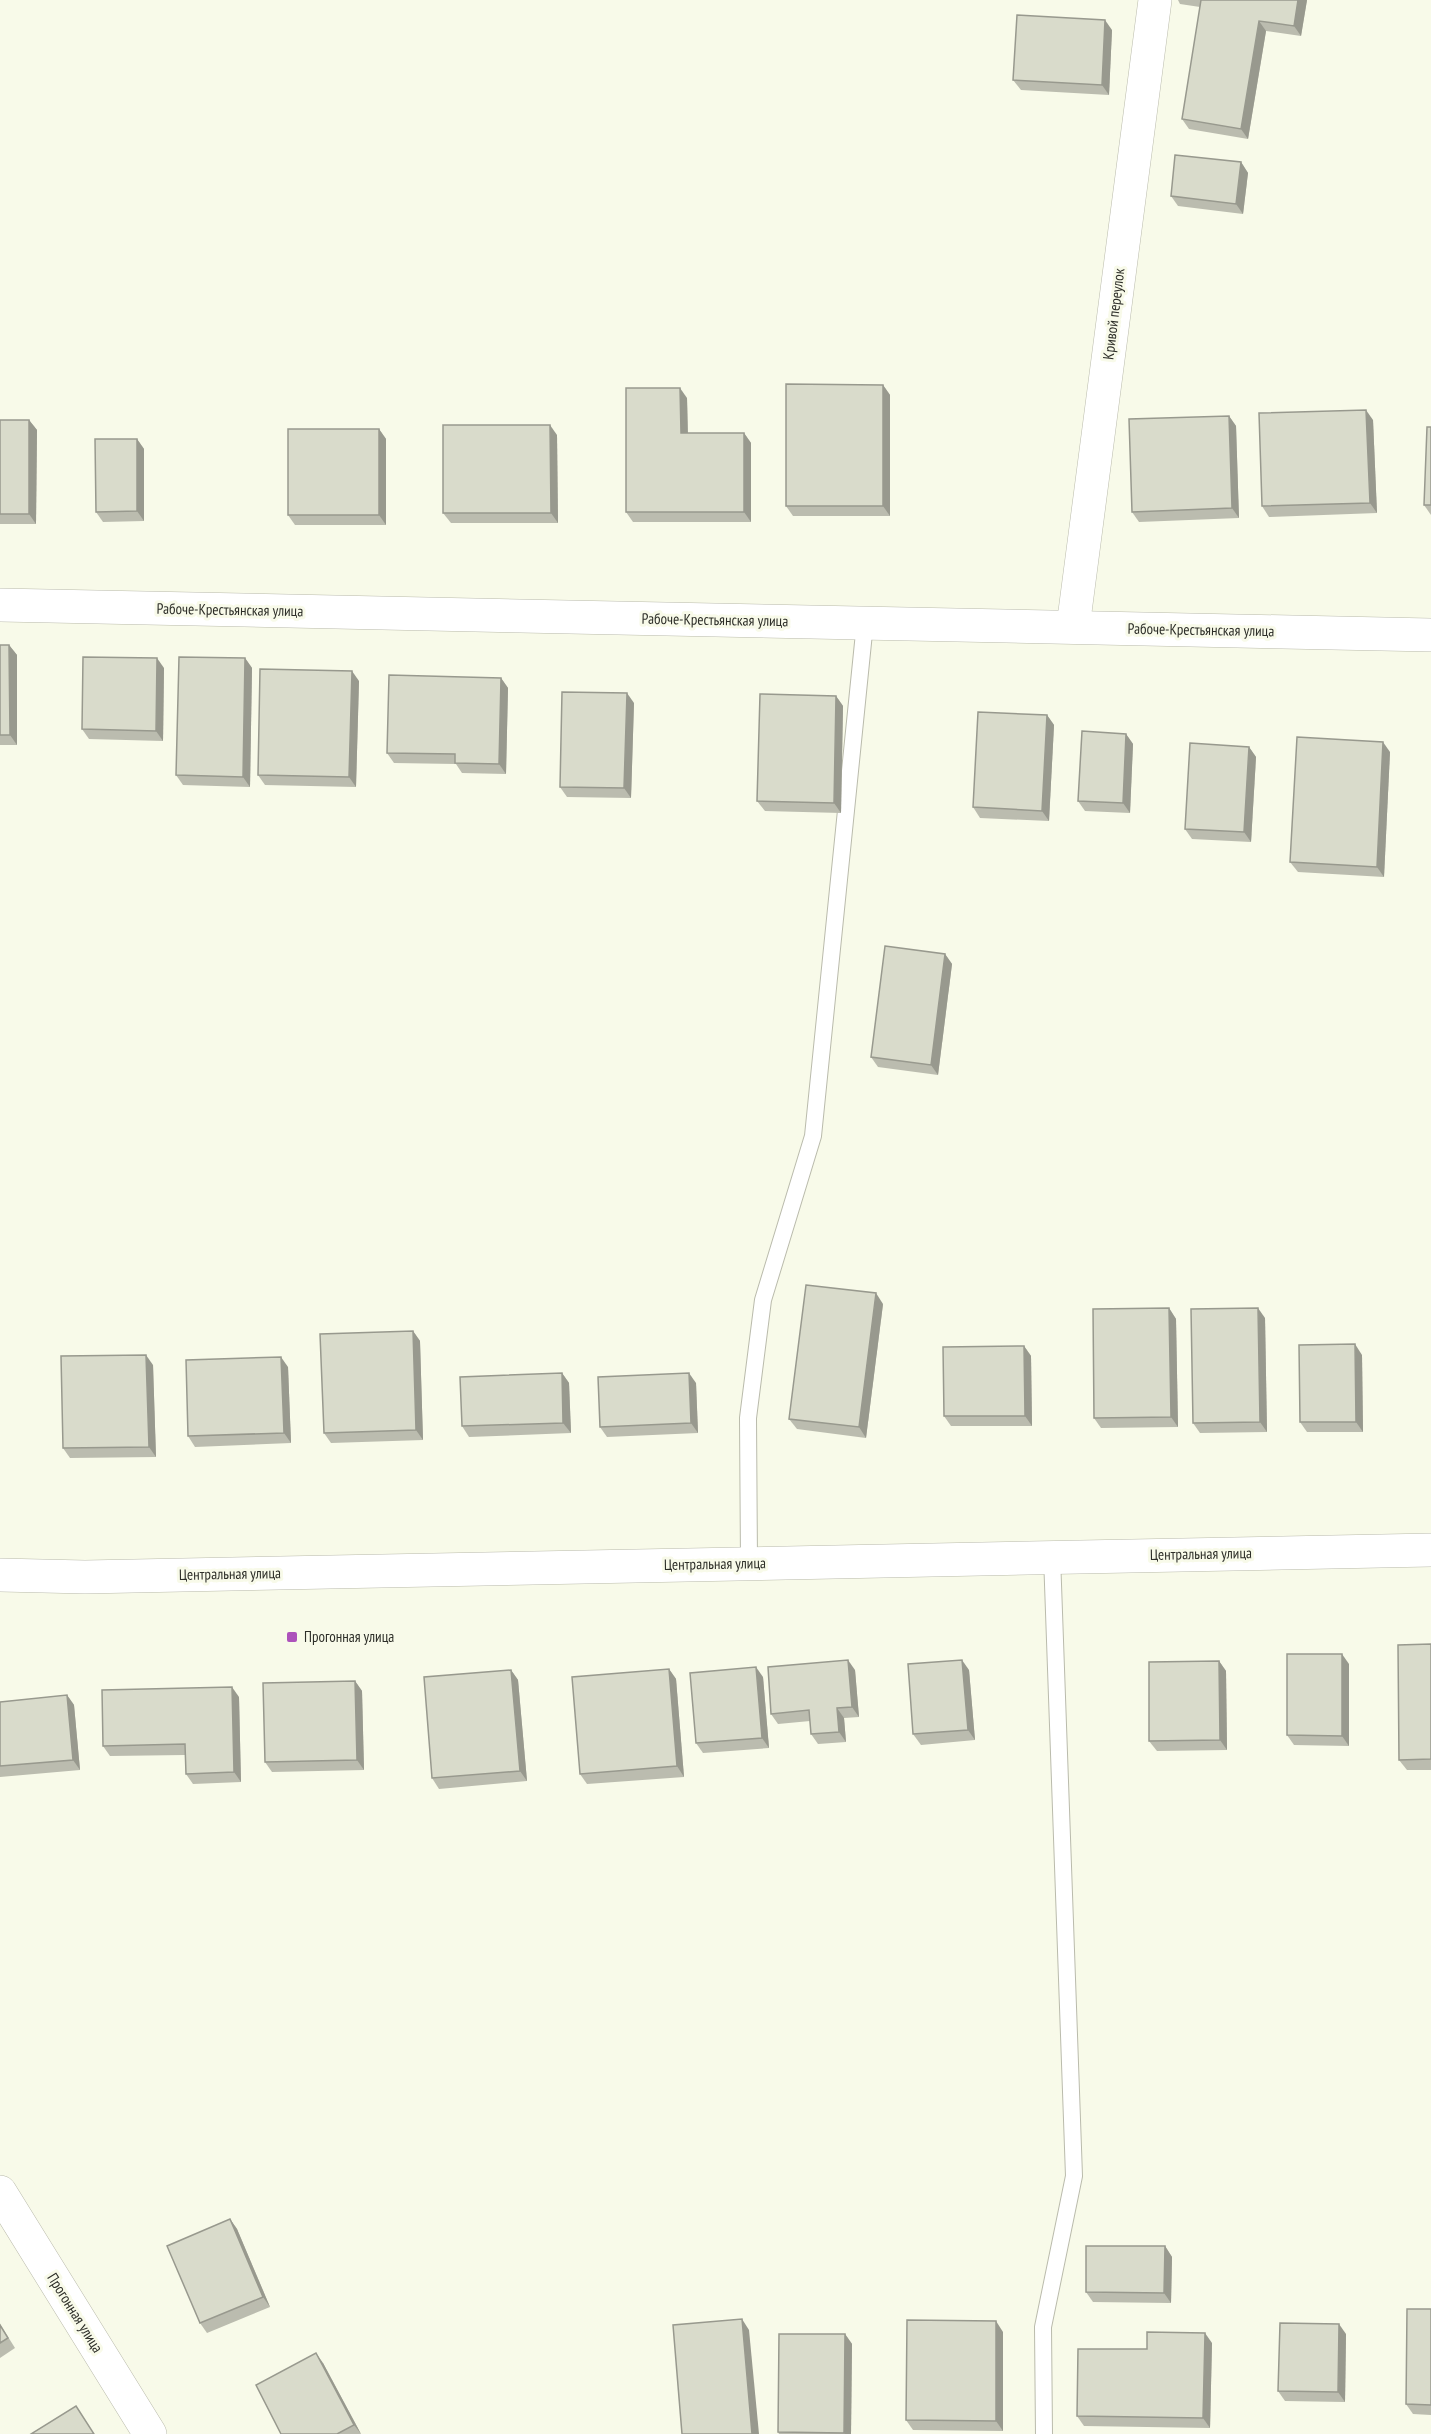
<svg xmlns="http://www.w3.org/2000/svg" width="1431" height="2434" viewBox="0 0 1431 2434" font-family="'PT Sans Narrow',sans-serif">
	<style>
		.lines { fill: none; stroke-linecap: round; stroke-linejoin: round }
		.service-casing { stroke: #babbac; stroke-width: 18 }
		.minor-casing { stroke: #babbac; stroke-width: 34 }
		.tertiary-casing { stroke: #babbac; stroke-width: 34 }
		.service { stroke: #fff; stroke-width: 16 }
		.minor { stroke: #fff; stroke-width: 33 }
		.tertiary { stroke: #fff; stroke-width: 33 }
		.wall { fill: #bbbcaf }
		.shaded-wall { fill: #98998e }
		.building { fill: #d9dbcb; stroke: #98998e; stroke-width: 1.5 }
		.poi-dot { fill: #ad51bb; stroke: #f8fae9; stroke-width: 2 }
		.labels { text-anchor: middle; stroke-width: 6; stroke-linejoin: round; paint-order: stroke }
		.street-label { font-size: 15px; fill: #2d2e28; stroke: #f8fae9 }
		.poi-label { font-size: 15px; fill: #2d2e28; stroke: #f8fae9; text-anchor: start }
	</style>
	<rect width="100%" height="100%" fill="#f8fae9"/>
	<g class="lines">
		<g class="service-casing">
			<g id="service">
				<polyline points="749,1563 748,1418 763,1300 813,1136 865,623"/>
				<polyline points="1044,2434 1043,2327 1074,2176 1052,1556"/>
			</g>
		</g>
		<g class="minor-casing">
			<g id="minor">
				<polyline points="0,605 1431,635"/>
				<polyline points="1073,627 1155,0"/>
				<polyline points="0,2192 150,2434"/>
			</g>
		</g>
		<g class="tertiary-casing">
			<polyline id="tertiary" points="0,1575 85,1577 1431,1550"/>
		</g>
		<use href="#service" class="service"/>
		<use href="#minor" class="minor"/>
		<use href="#tertiary" class="tertiary"/>
	</g>
	<g class="wall">
		<polygon points="1178,0 1307,0 1301,36 1266,31 1248,139 1189,129 1182,119 1200,7 1180,4"/>
		<polygon points="1112,30 1109,95 1021,90 1013,80"/>
		<polygon points="1241,162 1248,173 1243,214 1178,206 1171,196"/>
		<polygon points="883,385 890,395 890,516 793,516 786,506"/>
		<polygon points="687,398 688,433 744,433 751,443 751,522 633,522 626,512"/>
		<polygon points="1229,416 1236,426 1239,518 1139,522 1132,512"/>
		<polygon points="0,420 29,420 37,430 36,524 0,524"/>
		<polygon points="1373,420 1377,513 1269,517 1262,506"/>
		<polygon points="1431,427 1431,515 1424,505"/>
		<polygon points="379,429 386,439 386,525 295,525 288,515"/>
		<polygon points="557,435 558,523 451,523 443,513"/>
		<polygon points="137,439 144,449 144,521 103,522 96,512"/>
		<polygon points="0,645 9,645 17,655 17,745 0,745"/>
		<polygon points="245,658 252,668 250,787 183,785 176,775"/>
		<polygon points="164,668 163,741 89,739 82,729"/>
		<polygon points="501,678 508,688 506,774 462,773 456,764 394,763 387,753"/>
		<polygon points="359,681 356,787 265,785 258,775"/>
		<polygon points="836,696 843,706 841,813 765,811 757,801"/>
		<polygon points="634,703 631,798 567,797 560,787"/>
		<polygon points="1047,715 1054,725 1049,821 980,818 973,807"/>
		<polygon points="1126,734 1133,744 1130,813 1085,811 1078,801"/>
		<polygon points="1249,747 1256,757 1251,842 1192,839 1185,829"/>
		<polygon points="1390,752 1384,877 1298,872 1290,862"/>
		<polygon points="945,954 952,964 938,1075 878,1067 871,1057"/>
		<polygon points="883,1304 866,1438 797,1429 789,1419"/>
		<polygon points="1169,1308 1176,1319 1178,1427 1101,1428 1094,1418"/>
		<polygon points="1265,1318 1267,1432 1200,1433 1193,1423"/>
		<polygon points="413,1331 420,1341 423,1440 331,1443 324,1433"/>
		<polygon points="1024,1346 1031,1356 1032,1426 951,1426 944,1416"/>
		<polygon points="1362,1355 1363,1432 1307,1432 1300,1422"/>
		<polygon points="153,1365 156,1457 70,1458 63,1448"/>
		<polygon points="288,1367 291,1443 195,1447 188,1436"/>
		<polygon points="562,1373 569,1383 571,1433 469,1437 462,1426"/>
		<polygon points="696,1383 698,1433 607,1437 600,1427"/>
		<polygon points="1431,1644 1431,1770 1407,1770 1399,1760"/>
		<polygon points="1219,1661 1226,1671 1227,1750 1157,1751 1149,1741"/>
		<polygon points="1349,1664 1349,1746 1294,1745 1287,1735"/>
		<polygon points="669,1669 676,1679 684,1777 587,1784 580,1774"/>
		<polygon points="511,1670 518,1680 527,1781 439,1789 432,1778"/>
		<polygon points="855,1670 859,1717 844,1718 846,1742 818,1744 811,1734 810,1721 778,1724 771,1714"/>
		<polygon points="969,1670 975,1740 921,1745 913,1734"/>
		<polygon points="763,1677 769,1748 703,1753 696,1743"/>
		<polygon points="355,1681 362,1691 364,1770 272,1772 265,1762"/>
		<polygon points="67,1695 74,1705 80,1770 0,1777 0,1702"/>
		<polygon points="239,1697 241,1782 193,1784 186,1774 185,1755 110,1756 103,1746"/>
		<polygon points="230,2219 237,2229 270,2307 207,2333 200,2323"/>
		<polygon points="1165,2246 1172,2257 1171,2303 1093,2302 1086,2292"/>
		<polygon points="1431,2309 1431,2415 1413,2414 1406,2404"/>
		<polygon points="0,2324 15,2348 0,2358"/>
		<polygon points="1003,2332 1003,2431 913,2430 906,2420"/>
		<polygon points="845,2334 852,2344 851,2434 779,2434 778,2432"/>
		<polygon points="1346,2334 1345,2402 1285,2401 1278,2391"/>
		<polygon points="1212,2343 1210,2428 1084,2426 1077,2416 1147,2349"/>
		<polygon points="323,2363 361,2434 281,2434"/>
	</g>
	<g class="shaded-wall">
		<polygon points="1298,0 1307,0 1301,36 1294,26"/>
		<polygon points="1105,20 1112,30 1109,95 1102,85"/>
		<polygon points="1259,21 1266,31 1248,139 1241,129"/>
		<polygon points="1241,162 1248,173 1243,214 1236,204"/>
		<polygon points="883,385 890,395 890,516 883,506"/>
		<polygon points="680,388 687,398 688,443 681,433"/>
		<polygon points="1366,410 1373,420 1377,513 1370,503"/>
		<polygon points="1229,416 1236,426 1239,518 1232,508"/>
		<polygon points="29,420 37,430 36,524 29,514"/>
		<polygon points="550,425 557,435 558,523 551,513"/>
		<polygon points="379,429 386,439 386,525 379,515"/>
		<polygon points="744,433 751,443 751,522 744,512"/>
		<polygon points="137,439 144,449 144,521 137,511"/>
		<polygon points="9,645 17,655 17,745 10,735"/>
		<polygon points="157,658 164,668 163,741 156,731"/>
		<polygon points="245,658 252,668 250,787 243,777"/>
		<polygon points="352,671 359,681 356,787 349,777"/>
		<polygon points="501,678 508,688 506,774 499,764"/>
		<polygon points="627,693 634,703 631,798 624,788"/>
		<polygon points="836,696 843,706 841,813 834,803"/>
		<polygon points="1047,715 1054,725 1049,821 1042,811"/>
		<polygon points="1126,734 1133,744 1130,813 1123,803"/>
		<polygon points="1383,742 1390,752 1384,877 1377,867"/>
		<polygon points="1249,747 1256,757 1251,842 1244,832"/>
		<polygon points="945,954 952,964 938,1075 931,1065"/>
		<polygon points="876,1293 883,1304 866,1438 859,1427"/>
		<polygon points="1169,1308 1176,1319 1178,1427 1171,1417"/>
		<polygon points="1258,1308 1265,1318 1267,1432 1260,1422"/>
		<polygon points="413,1331 420,1341 423,1440 416,1430"/>
		<polygon points="1355,1344 1362,1355 1363,1432 1356,1422"/>
		<polygon points="1024,1346 1031,1356 1032,1426 1025,1416"/>
		<polygon points="146,1355 153,1365 156,1457 149,1447"/>
		<polygon points="281,1357 288,1367 291,1443 284,1433"/>
		<polygon points="562,1373 569,1383 571,1433 563,1423"/>
		<polygon points="689,1373 696,1383 698,1433 691,1423"/>
		<polygon points="1342,1654 1349,1664 1349,1746 1342,1736"/>
		<polygon points="848,1660 855,1670 859,1717 852,1707"/>
		<polygon points="962,1660 969,1670 975,1740 968,1730"/>
		<polygon points="1219,1661 1226,1671 1227,1750 1220,1740"/>
		<polygon points="756,1667 763,1677 769,1748 762,1738"/>
		<polygon points="669,1669 676,1679 684,1777 677,1766"/>
		<polygon points="511,1670 518,1680 527,1781 520,1771"/>
		<polygon points="355,1681 362,1691 364,1770 357,1760"/>
		<polygon points="232,1687 239,1697 241,1782 234,1772"/>
		<polygon points="67,1695 74,1705 80,1770 73,1760"/>
		<polygon points="837,1708 844,1718 846,1742 839,1732"/>
		<polygon points="230,2219 237,2229 270,2307 263,2297"/>
		<polygon points="1165,2246 1172,2257 1171,2303 1164,2293"/>
		<polygon points="742,2319 749,2330 759,2434 752,2434"/>
		<polygon points="996,2321 1003,2332 1003,2431 996,2421"/>
		<polygon points="1339,2324 1346,2334 1345,2402 1338,2392"/>
		<polygon points="1205,2333 1212,2343 1210,2428 1203,2418"/>
		<polygon points="845,2334 852,2344 851,2434 845,2434 844,2433"/>
		<polygon points="316,2353 323,2363 361,2434 354,2425"/>
	</g>
	<g class="building">
		<polygon points="1201,0 1298,0 1294,26 1259,21 1241,129 1182,119"/>
		<polygon points="1017,15 1105,20 1102,85 1013,80"/>
		<polygon points="1175,155 1241,162 1236,204 1171,196"/>
		<polygon points="786,384 883,385 883,506 786,506"/>
		<polygon points="626,388 680,388 681,433 744,433 744,512 626,512"/>
		<polygon points="1366,410 1370,503 1262,506 1259,413"/>
		<polygon points="1229,416 1232,508 1132,512 1129,419"/>
		<rect x="0" y="420" width="29" height="94"/>
		<polygon points="443,425 550,425 551,513 443,513"/>
		<polygon points="1427,427 1431,427 1431,505 1424,505"/>
		<rect x="288" y="429" width="91" height="86"/>
		<polygon points="95,439 137,439 137,511 96,512"/>
		<polygon points="0,645 9,645 10,735 0,735"/>
		<polygon points="83,657 157,658 156,731 82,729"/>
		<polygon points="179,657 245,658 243,777 176,775"/>
		<polygon points="260,669 352,671 349,777 258,775"/>
		<polygon points="389,675 501,678 499,764 455,763 455,754 387,753"/>
		<polygon points="562,692 627,693 624,788 560,787"/>
		<polygon points="760,694 836,696 834,803 757,801"/>
		<polygon points="978,712 1047,715 1042,811 973,807"/>
		<polygon points="1082,731 1126,734 1123,803 1078,801"/>
		<polygon points="1297,737 1383,742 1377,867 1290,862"/>
		<polygon points="1190,743 1249,747 1244,832 1185,829"/>
		<polygon points="885,946 945,954 931,1065 871,1057"/>
		<polygon points="806,1285 876,1293 859,1427 789,1419"/>
		<polygon points="1169,1308 1171,1417 1094,1418 1093,1309"/>
		<polygon points="1258,1308 1260,1422 1193,1423 1191,1309"/>
		<polygon points="413,1331 416,1430 324,1433 320,1334"/>
		<polygon points="1355,1344 1356,1422 1300,1422 1299,1345"/>
		<polygon points="1024,1346 1025,1416 944,1416 943,1347"/>
		<polygon points="146,1355 149,1447 63,1448 61,1356"/>
		<polygon points="281,1357 284,1433 188,1436 186,1360"/>
		<polygon points="562,1373 563,1423 462,1426 460,1377"/>
		<polygon points="689,1373 691,1423 600,1427 598,1377"/>
		<polygon points="1431,1644 1431,1759 1399,1760 1398,1645"/>
		<polygon points="1287,1654 1342,1654 1342,1736 1287,1735"/>
		<polygon points="848,1660 852,1707 837,1708 839,1732 811,1734 809,1710 771,1714 768,1667"/>
		<polygon points="962,1660 968,1730 913,1734 908,1664"/>
		<polygon points="1219,1661 1220,1740 1149,1741 1149,1662"/>
		<polygon points="756,1667 762,1738 696,1743 690,1673"/>
		<polygon points="669,1669 677,1766 580,1774 572,1677"/>
		<polygon points="511,1670 520,1771 432,1778 424,1677"/>
		<polygon points="355,1681 357,1760 265,1762 263,1683"/>
		<polygon points="232,1687 234,1772 186,1774 185,1744 103,1746 102,1690"/>
		<polygon points="67,1695 73,1760 0,1766 0,1702"/>
		<polygon points="230,2219 263,2297 200,2323 167,2246"/>
		<polygon points="1086,2246 1165,2246 1164,2293 1086,2292"/>
		<polygon points="1407,2309 1431,2309 1431,2405 1406,2404"/>
		<polygon points="742,2319 752,2434 682,2434 673,2325"/>
		<polygon points="907,2320 996,2321 996,2421 906,2420"/>
		<polygon points="1280,2323 1339,2324 1338,2392 1278,2391"/>
		<polygon points="0,2325 8,2338 0,2343"/>
		<polygon points="1147,2332 1205,2333 1203,2418 1077,2416 1078,2349 1147,2349"/>
		<polygon points="779,2334 845,2334 844,2433 778,2432"/>
		<polygon points="316,2353 354,2425 337,2434 281,2434 256,2385"/>
		<polygon points="76,2406 94,2434 31,2434"/>
	</g>
	<rect class="poi-dot" x="286" y="1631" width="12" height="12" rx="3"/>
	<g class="labels">
		<g class="street-label">
			<text transform="translate(1114 314) rotate(-83)" y="5">Кривой переулок</text>
			<text transform="translate(230 610) rotate(1)" y="5">Рабоче-Крестьянская улица</text>
			<text transform="translate(715 620) rotate(1)" y="5">Рабоче-Крестьянская улица</text>
			<text transform="translate(1201 630) rotate(1)" y="5">Рабоче-Крестьянская улица</text>
			<text transform="translate(1201 1554) rotate(-1)" y="5">Центральная улица</text>
			<text transform="translate(715 1564) rotate(-1)" y="5">Центральная улица</text>
			<text transform="translate(230 1574) rotate(-1)" y="5">Центральная улица</text>
			<text transform="translate(75 2313) rotate(58)" y="5">Прогонная улица</text>
		</g>
		<g class="poi-label">
			<text x="304" y="1642">Прогонная улица</text>
		</g>
	</g>
</svg>
